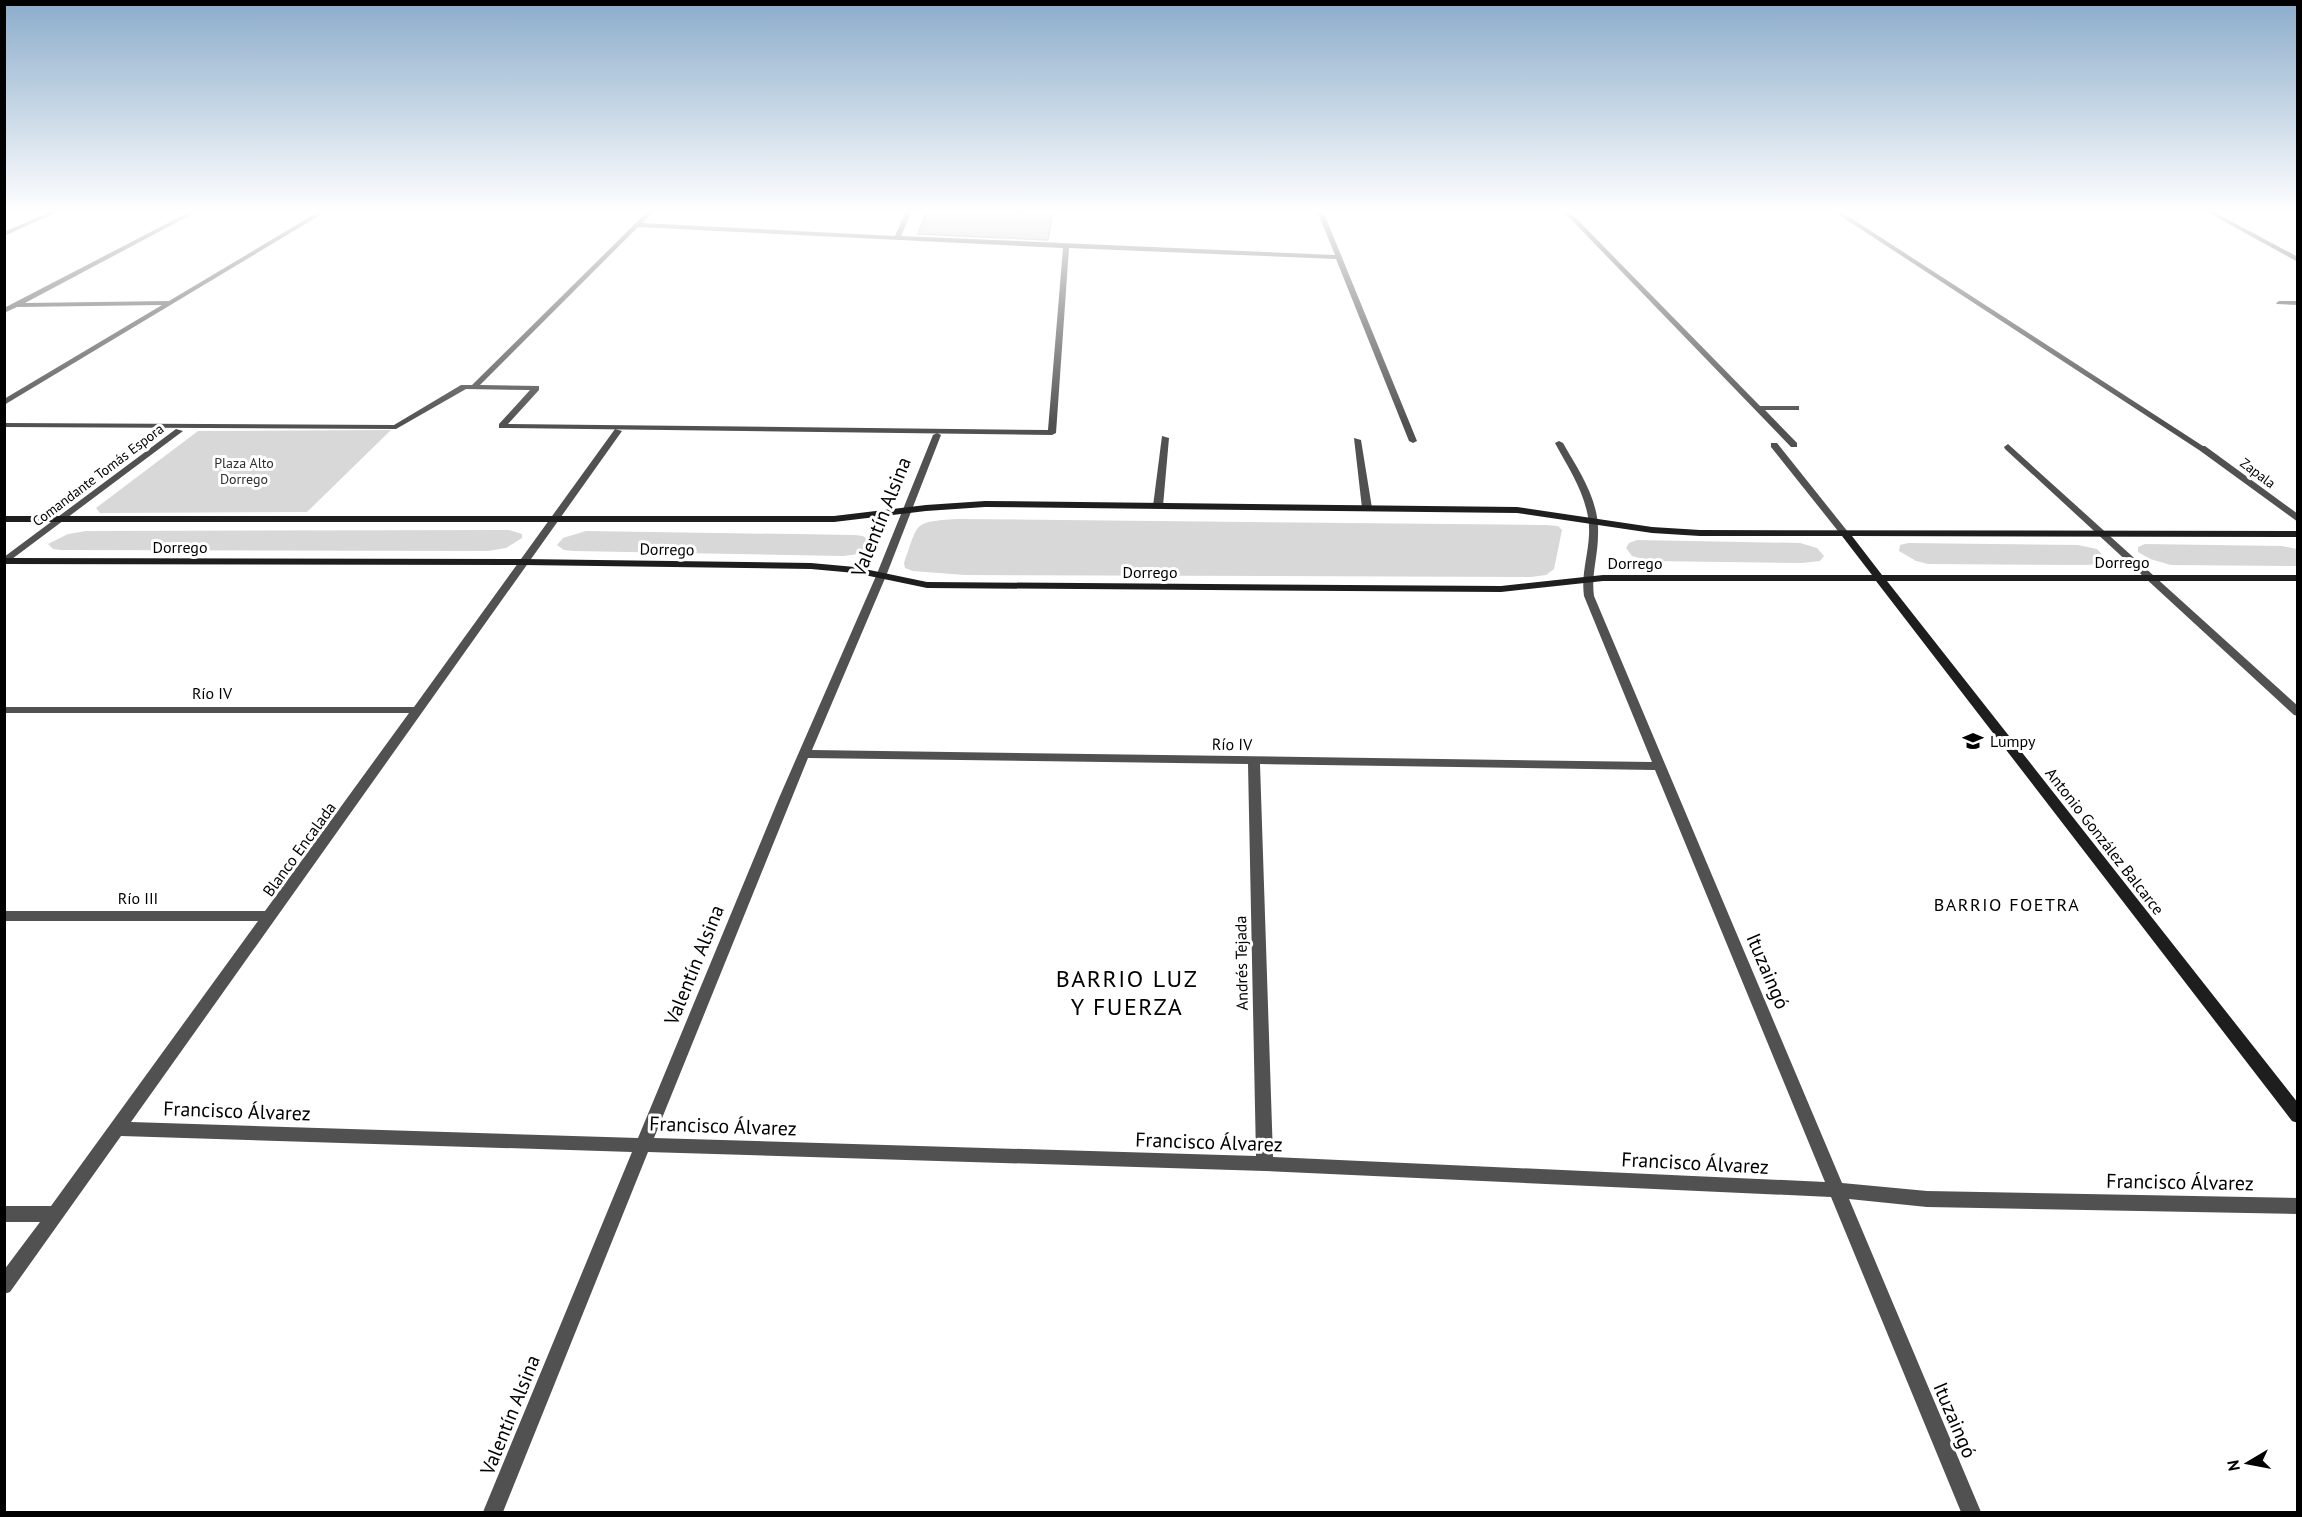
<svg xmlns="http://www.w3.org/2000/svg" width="2302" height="1517" viewBox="0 0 2302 1517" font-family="'PT Sans',sans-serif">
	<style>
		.green { fill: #d8d8d8 }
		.building { fill: #c0c0c0; stroke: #959595; stroke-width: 1.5 }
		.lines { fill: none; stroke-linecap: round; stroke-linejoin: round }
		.lane { fill: #515151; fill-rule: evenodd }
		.street { fill: #515151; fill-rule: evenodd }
		.secondary { fill: #1e1e1e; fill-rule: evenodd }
		.labels { text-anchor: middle; stroke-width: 6; stroke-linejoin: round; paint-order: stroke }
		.far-park-label { font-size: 14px; fill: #2f2f2f; stroke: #fff }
		.far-street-label { font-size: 14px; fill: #000; stroke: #fff }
		.street-label { font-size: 16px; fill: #000; stroke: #fff }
		.poi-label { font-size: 16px; fill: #000; stroke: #fff; text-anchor: start }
		.neighbourhood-label { font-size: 18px; letter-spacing: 1.5px; fill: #000; stroke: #fff }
		.near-street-label { font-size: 20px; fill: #000; stroke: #fff }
		.near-quarter-label { font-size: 24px; letter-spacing: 1.5px; fill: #000; stroke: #fff }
	</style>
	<rect width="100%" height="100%" fill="#fff"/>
	<g class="green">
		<polygon points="391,430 307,512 100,513 96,508 198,431"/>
		<path d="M957,519l588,6 13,1 4,4 -8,39 -8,6 -15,2 -566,-2 -52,-4 -8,-3 -1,-5c15,-41 8,-41 53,-44z"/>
		<polygon points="509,530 522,534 522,538 506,548 488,551 61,550 53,549 48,544 68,534 86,531"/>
		<path d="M586,531l269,4 8,1 9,7c-5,11 -18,12 -29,13l-270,-5 -9,-1 -7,-5 6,-7z"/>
		<polygon points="1637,540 1800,543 1817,548 1824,556 1820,561 1802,563 1650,561 1632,556 1626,548 1629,543"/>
		<polygon points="1908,543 2078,545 2097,549 2107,560 2097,564 2086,565 1928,564 1916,561 1899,551 1900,545"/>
		<polygon points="2145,544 2282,546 2297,549 2297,566 2171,565 2150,559 2138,552 2138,547"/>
	</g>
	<polygon class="building" points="927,211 1053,211 1048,240 918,234"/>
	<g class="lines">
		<g class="lane">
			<path d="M648,211h6l-12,12 253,13 11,-25h6l-11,25 434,19 -18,-44h6l94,230 -4,2 -4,-2 -73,-182 -267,-11 -13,185 -4,2 -550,-7h-3v-4l31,-34 -64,-1 -70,40 -392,-2v-4l390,2 67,-40h11zM638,227l425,21 -15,182 -540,-6 31,-34v-4l-59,-1z"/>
			<polygon points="1563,211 1569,211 1760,406 1799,406 1799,410 1765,410 1797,443 1797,447 1791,447"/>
			<polygon points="1833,211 1840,211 2206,448 2199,450"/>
		</g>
		<g class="street">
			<polygon points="52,211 59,211 4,236 4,232"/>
			<polygon points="191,211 198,211 25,303 169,301 320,211 327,211 4,405 4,399 162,305 17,307 4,313 4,308"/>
			<polygon points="2205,211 2212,211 2298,257 2298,262"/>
			<polygon points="2279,301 2298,301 2298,305 2277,304 2276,303"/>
			<polygon points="176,429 183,431 4,565 4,557"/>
			<path d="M615,429l7,2 -491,691 507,16 141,-340 97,-222 57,-141 4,-2 4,2 -55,141 -74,174 840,12 -68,-166c-3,-21 4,-40 5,-61 2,-34 -19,-64 -34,-92l4,-2 4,2c16,28 37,58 35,92 0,21 -7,40 -4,61l248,587 85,8 371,7v16l-371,-7 -78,-8 132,313h-20l-130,-315 -566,-26 -617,-19 -145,360h-20l149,-360 -511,-16 -111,156 -6,2v-24l36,-48h-36v-16h47l207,-285h-254v-10h261l144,-198h-405v-6h410zM808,758l440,6 8,392 -602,-18zM1260,764l395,6 170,412 -552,-25z"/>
			<polygon points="1162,436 1169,438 1163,506 1158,509 1153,506"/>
			<polygon points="1354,438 1361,440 1372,508 1367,511 1362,508"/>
			<polygon points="1771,443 1777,443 1848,532 1848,536 1842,536 1771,447"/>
			<polygon points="2008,444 2298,706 2298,716 2294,715 2005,449 2004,447"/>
			<polygon points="2199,446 2205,446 2298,514 2298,522 2199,450"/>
		</g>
		<polygon class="secondary" points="985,501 1517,507 1652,527 1700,530 2298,531 2298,537 1852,536 1882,575 2298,575 2298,581 1887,581 2298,1103 2298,1123 2292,1121 1876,581 1603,581 1501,592 927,588 855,573 811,569 524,565 4,564 4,558 524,559 811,563 855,567 927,582 1501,586 1603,575 1872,575 1842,536 1700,536 1652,533 1517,513 985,507 926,511 834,522 4,522 4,516 834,516 926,505"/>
	</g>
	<linearGradient id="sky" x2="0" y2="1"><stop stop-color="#8baccb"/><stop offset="0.5" stop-color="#fff"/><stop offset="1" stop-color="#fff" stop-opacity="0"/></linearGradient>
	<rect width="2302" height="423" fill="url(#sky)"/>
	<defs>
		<g id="school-bare" transform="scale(1.62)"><path d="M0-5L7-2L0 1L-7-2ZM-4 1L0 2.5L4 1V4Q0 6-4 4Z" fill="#000" stroke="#fff" stroke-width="2.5" paint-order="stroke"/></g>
	</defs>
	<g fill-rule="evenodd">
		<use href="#school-bare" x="1973" y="741"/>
	</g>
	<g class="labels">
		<g class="far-park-label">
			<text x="244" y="468">Plaza Alto<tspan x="244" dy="16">Dorrego</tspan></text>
		</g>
		<g class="far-street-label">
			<text transform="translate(2258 473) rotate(37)" y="5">Zapala</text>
			<text transform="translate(98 475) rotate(-37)" y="5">Comandante Tomás Espora</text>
		</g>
		<g class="street-label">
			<text x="180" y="553">Dorrego</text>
			<text transform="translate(667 549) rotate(1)" y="6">Dorrego</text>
			<text x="2122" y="568">Dorrego</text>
			<text x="1635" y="569">Dorrego</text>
			<text x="1150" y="578">Dorrego</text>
			<text x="212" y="699">Río IV</text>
			<text transform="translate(1232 744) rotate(1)" y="6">Río IV</text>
			<text transform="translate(2105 841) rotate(52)" y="6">Antonio González Balcarce</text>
			<text transform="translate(299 849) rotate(-54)" y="6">Blanco Encalada</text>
			<text x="138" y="904">Río III</text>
			<text transform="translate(1241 963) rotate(-91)" y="6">Andrés Tejada</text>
		</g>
		<g class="poi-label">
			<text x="1990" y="747">Lumpy</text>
		</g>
		<g class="neighbourhood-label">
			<text x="2007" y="911">BARRIO FOETRA</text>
		</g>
		<g class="near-street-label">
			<text transform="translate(881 517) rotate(-68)" y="7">Valentín Alsina</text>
			<text transform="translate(694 965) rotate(-68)" y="7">Valentín Alsina</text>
			<text transform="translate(1768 971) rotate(67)" y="7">Ituzaingó</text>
			<text transform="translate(237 1111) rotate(2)" y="7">Francisco Álvarez</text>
			<text transform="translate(723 1126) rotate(2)" y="7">Francisco Álvarez</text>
			<text transform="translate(1209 1142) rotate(2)" y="7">Francisco Álvarez</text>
			<text transform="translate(1695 1163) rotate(3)" y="7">Francisco Álvarez</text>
			<text transform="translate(2180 1182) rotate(1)" y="7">Francisco Álvarez</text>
			<text transform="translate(510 1415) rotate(-68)" y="7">Valentín Alsina</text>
			<text transform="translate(1955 1420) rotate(67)" y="7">Ituzaingó</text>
		</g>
		<g class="near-quarter-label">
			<text x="1127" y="987">BARRIO LUZ<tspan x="1127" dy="28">Y FUERZA</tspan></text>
		</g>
	</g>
	<rect width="2302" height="1517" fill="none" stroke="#000000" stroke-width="12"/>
	<g transform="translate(2248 1463) rotate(260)" stroke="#ffffff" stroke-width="4.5" paint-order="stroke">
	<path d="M0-4.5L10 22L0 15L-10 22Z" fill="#000000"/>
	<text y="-9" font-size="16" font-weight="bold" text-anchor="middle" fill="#000000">N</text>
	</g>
</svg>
